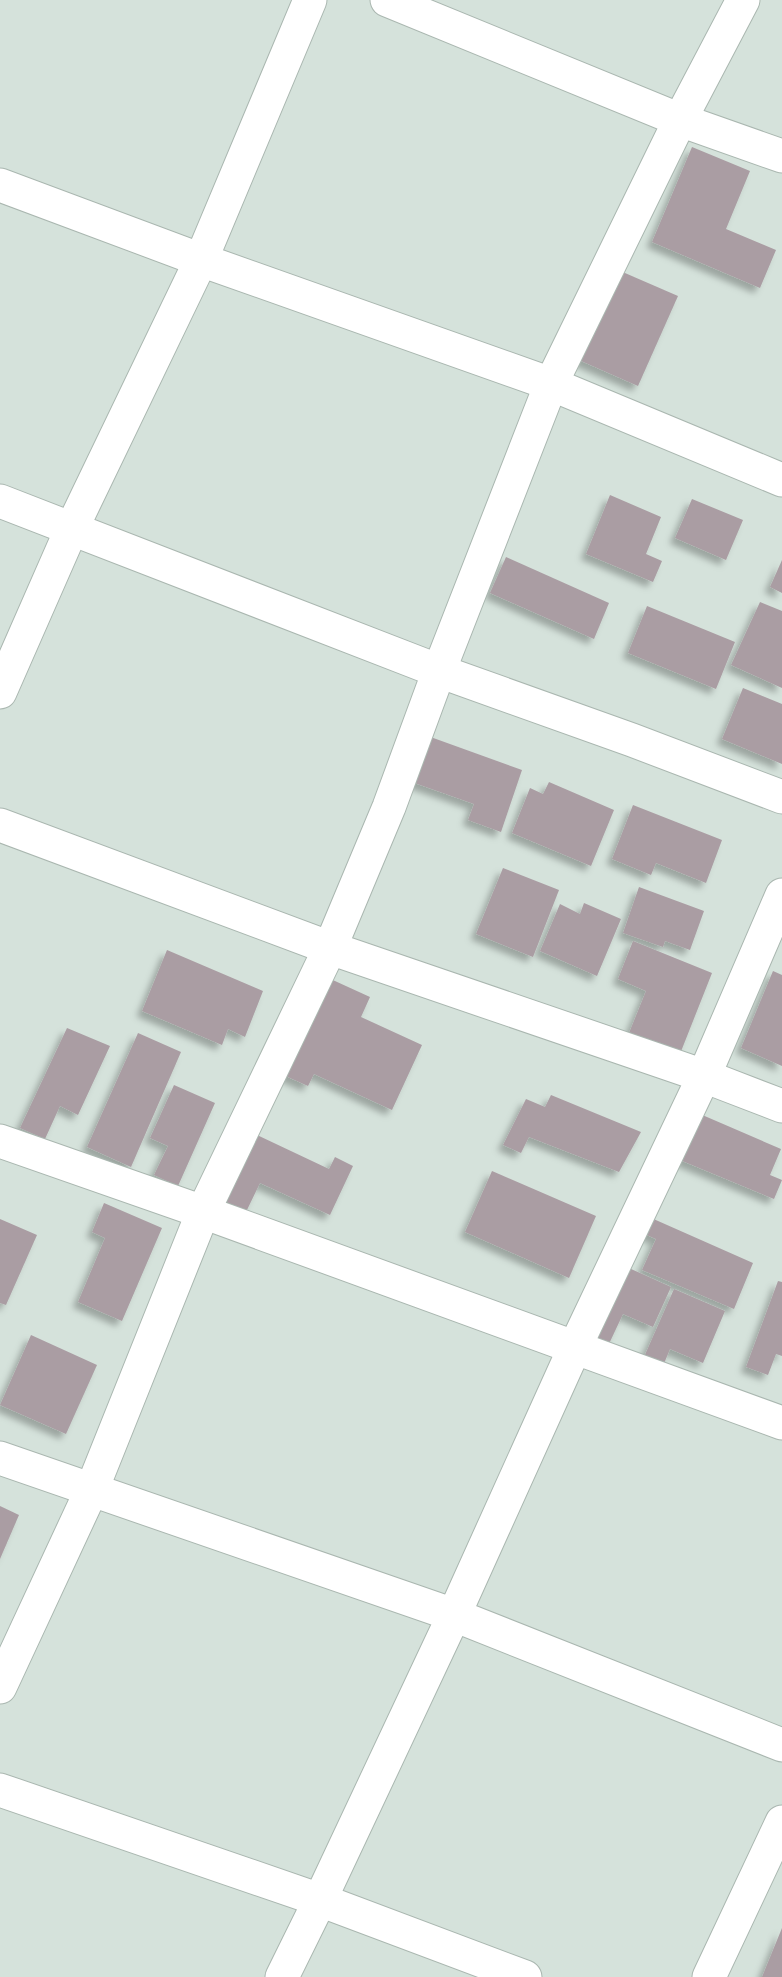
<svg xmlns="http://www.w3.org/2000/svg" width="782" height="1977" viewBox="0 0 782 1977" font-family="Signika,sans-serif">
	<style>
		.building { fill: #aa9da3; filter: url(#shadow) }
		.lines { fill: none; stroke-linecap: round; stroke-linejoin: round }
		.street-casing { stroke: #aab7b0; stroke-width: 35 }
		.street { stroke: #fff; stroke-width: 33 }
	</style>
	<defs>
		<filter id="shadow"><feDropShadow dx="-5.5" dy="5.5" stdDeviation="3" flood-color="#0004"/></filter>
	</defs>
	<rect width="100%" height="100%" fill="#d5e2db"/>
	<g class="building">
		<polygon points="692,147 750,171 726,229 776,250 760,288 652,242"/>
		<polygon points="618,270 678,296 638,386 579,360"/>
		<polygon points="610,495 661,517 646,554 662,561 653,582 586,554"/>
		<polygon points="692,499 743,520 726,560 675,538"/>
		<polygon points="506,557 609,603 594,639 490,593"/>
		<polygon points="782,560 782,593 770,587"/>
		<polygon points="760,602 782,611 782,688 731,665"/>
		<polygon points="647,606 735,642 716,689 628,653"/>
		<polygon points="743,688 782,704 782,764 722,739"/>
		<polygon points="425,735 522,770 501,832 468,820 474,804 409,781"/>
		<polygon points="549,782 614,810 591,866 512,833 530,788 543,794"/>
		<polygon points="633,805 722,840 706,883 656,863 651,875 612,859"/>
		<polygon points="503,868 559,890 533,957 476,934"/>
		<polygon points="639,887 704,911 690,950 665,941 663,947 623,933"/>
		<polygon points="584,903 621,919 597,976 540,951 560,904 580,914"/>
		<polygon points="633,941 712,973 678,1059 627,1038 646,991 618,979"/>
		<polygon points="167,950 263,991 245,1037 228,1029 222,1045 142,1011"/>
		<polygon points="773,971 782,975 782,1066 741,1048"/>
		<polygon points="324,976 370,997 361,1017 422,1045 392,1110 314,1074 308,1086 279,1073"/>
		<polygon points="67,1028 110,1046 78,1115 60,1106 45,1139 20,1128"/>
		<polygon points="138,1033 181,1052 131,1167 87,1147"/>
		<polygon points="174,1085 215,1103 178,1186 154,1175 168,1146 150,1138"/>
		<polygon points="551,1095 641,1132 619,1172 529,1137 521,1153 503,1145 526,1099 545,1107"/>
		<polygon points="700,1114 781,1149 770,1175 782,1180 774,1199 680,1160"/>
		<polygon points="257,1135 329,1169 335,1157 353,1166 330,1215 260,1183 246,1212 225,1202"/>
		<polygon points="492,1171 596,1216 569,1278 465,1232"/>
		<polygon points="104,1203 162,1228 122,1321 78,1302 105,1238 92,1232"/>
		<polygon points="649,1217 753,1263 734,1309 642,1270 656,1239 642,1233"/>
		<polygon points="0,1219 37,1235 6,1305 0,1303"/>
		<polygon points="620,1264 671,1287 653,1327 623,1314 608,1346 588,1337"/>
		<polygon points="778,1281 782,1282 782,1356 776,1354 768,1375 746,1367"/>
		<polygon points="674,1289 725,1311 703,1363 670,1349 663,1366 644,1357"/>
		<polygon points="31,1335 97,1365 66,1434 0,1405"/>
		<polygon points="0,1506 19,1515 0,1559"/>
		<polygon points="782,1928 782,1977 762,1977"/>
	</g>
	<g class="lines">
		<g class="street-casing">
			<g id="street">
				<polyline points="387,0 680,120 782,156"/>
				<polyline points="0,185 201,260 551,384 782,480"/>
				<polyline points="0,501 439,671 632,740 782,797"/>
				<polyline points="0,692 72,528 201,260 310,0"/>
				<polyline points="0,825 330,948 704,1076 782,1106"/>
				<polyline points="0,1141 203,1212 782,1423"/>
				<polyline points="0,1458 454,1615 782,1745"/>
				<polyline points="0,1687 92,1489 203,1212 330,948 389,807 439,671 551,384 680,120 743,0"/>
				<polyline points="0,1790 320,1900 525,1977"/>
				<polyline points="282,1977 320,1900 454,1615 575,1347 704,1076 782,895"/>
				<polyline points="709,1977 782,1822"/>
			</g>
		</g>
		<use href="#street" class="street"/>
	</g>
</svg>
